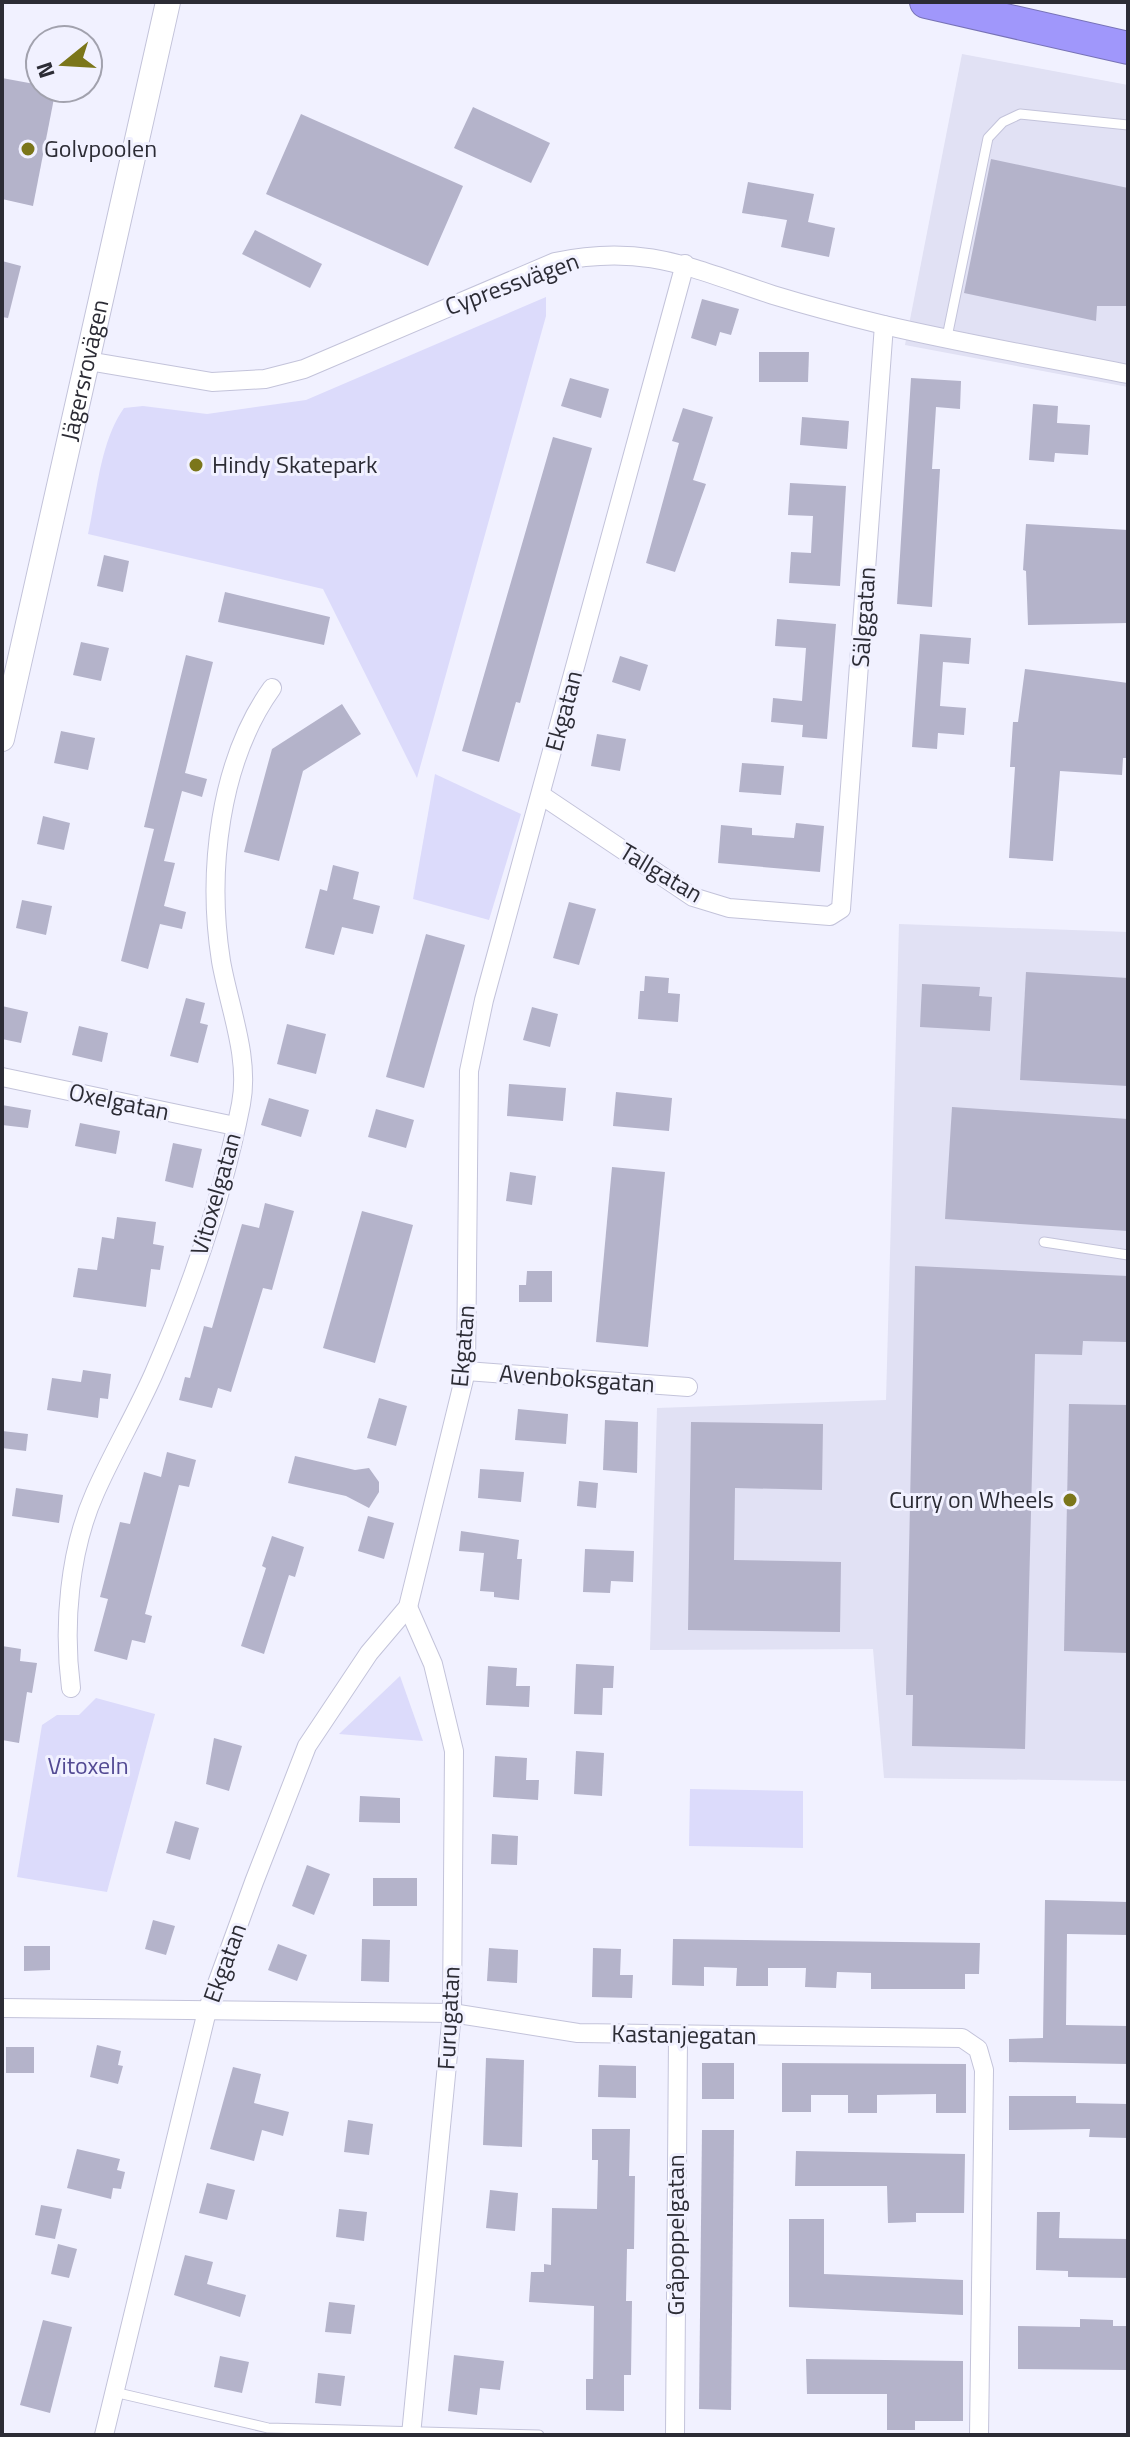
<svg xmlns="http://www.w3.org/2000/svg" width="1130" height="2437" viewBox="0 0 1130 2437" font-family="'Titillium Web',sans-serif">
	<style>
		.built { fill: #e1e1f4 }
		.green { fill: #dcdbfb }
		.building { fill: #b4b3ca }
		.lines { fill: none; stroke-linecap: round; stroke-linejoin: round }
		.lane-casing { stroke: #c3c3da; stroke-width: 11 }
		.street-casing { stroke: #c3c3da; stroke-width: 20 }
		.secondary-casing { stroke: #c3c3da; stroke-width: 26 }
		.highway-casing { stroke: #7772b6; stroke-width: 34 }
		.lane { stroke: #fff; stroke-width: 9 }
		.street { stroke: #fff; stroke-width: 18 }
		.secondary { stroke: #fff; stroke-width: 24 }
		.highway { stroke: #a097fb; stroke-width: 32 }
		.poi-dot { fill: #7b761a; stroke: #f1f1ff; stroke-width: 3 }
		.labels { text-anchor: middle; stroke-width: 6; stroke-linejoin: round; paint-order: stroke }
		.poi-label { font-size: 24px; fill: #2c2c35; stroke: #f1f1ff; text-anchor: start }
		.street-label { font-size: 24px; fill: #2c2c35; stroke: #f1f1ff }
		.park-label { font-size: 24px; fill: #524993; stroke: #f1f1ff }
	</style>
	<rect width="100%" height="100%" fill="#f1f1ff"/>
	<g class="built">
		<polygon points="962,54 1128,85 1128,387 905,345"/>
		<polygon points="899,924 1128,932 1128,1781 884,1778 873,1649 650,1650 657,1408 886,1400"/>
	</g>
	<g class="green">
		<path d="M546,297v19l-129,462 -94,-189 -235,-55c9,-41 12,-92 36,-126l19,-2 64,8 99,-14z"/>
		<polygon points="435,774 521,814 489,920 413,899"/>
		<polygon points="400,1676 423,1741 339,1734"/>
		<polygon points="96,1698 155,1714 107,1892 17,1877 42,1725 57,1715 79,1715"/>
		<polygon points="690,1789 803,1791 803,1848 689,1846"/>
	</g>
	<g class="building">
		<polygon points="2,78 56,88 33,206 2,199"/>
		<polygon points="473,107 550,143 531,183 454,148"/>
		<polygon points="301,114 463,186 428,266 266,194"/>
		<polygon points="991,159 1128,188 1128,306 1097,306 1096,321 964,293"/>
		<polygon points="748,182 814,194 808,222 835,228 829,257 781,247 787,220 742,213"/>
		<polygon points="255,230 322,264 310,288 242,254"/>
		<polygon points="2,261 21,266 8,318 2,317"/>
		<polygon points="702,299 739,309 731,335 720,332 716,346 691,338"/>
		<polygon points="759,352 809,352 808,382 759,382"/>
		<polygon points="570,378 609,389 601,418 561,406"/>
		<polygon points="911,378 961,381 960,409 936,407 932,469 940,469 932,607 897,604"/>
		<polygon points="1033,404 1058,406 1057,423 1090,425 1088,455 1055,453 1054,462 1029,460"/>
		<polygon points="683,408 713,417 693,480 706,484 675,572 646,563 679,443 672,441"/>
		<polygon points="802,417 849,421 847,449 800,445"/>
		<polygon points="553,437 592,448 520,703 516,702 499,762 462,751"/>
		<polygon points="790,483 846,486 840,586 789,583 791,552 811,553 813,516 788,515"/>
		<polygon points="1026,524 1128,530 1128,623 1028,625 1026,571 1023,570"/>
		<polygon points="104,555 129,561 123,592 97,586"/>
		<polygon points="225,592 330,617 324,645 218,622"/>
		<polygon points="777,619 836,624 827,739 802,737 803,725 771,722 773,698 802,701 806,648 775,646"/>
		<polygon points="920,634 971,638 969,664 943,662 940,706 966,708 964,735 938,733 937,749 912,747"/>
		<polygon points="81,642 109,648 101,681 73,675"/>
		<polygon points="186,655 213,662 185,773 207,779 202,797 182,791 164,861 175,863 164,906 186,912 182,929 160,924 148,969 121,961 154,829 144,827"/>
		<polygon points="620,656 648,665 640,691 612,682"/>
		<polygon points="1025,669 1128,683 1128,758 1123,758 1122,775 1060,771 1053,861 1009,858 1015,767 1010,767 1013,722 1018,722"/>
		<polygon points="342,704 361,734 303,771 279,861 244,852 272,749"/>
		<polygon points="61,731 95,738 88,770 54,763"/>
		<polygon points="597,734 626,739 620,771 591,766"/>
		<polygon points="742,763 784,766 781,795 739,792"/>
		<polygon points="43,816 70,823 64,850 37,844"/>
		<polygon points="796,823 824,826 820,872 718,863 721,825 752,828 752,835 794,838"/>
		<polygon points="333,865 359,872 353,899 380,906 373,934 342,927 334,955 305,948 320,889 327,891"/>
		<polygon points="22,900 52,906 46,935 16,928"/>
		<polygon points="569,902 596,909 579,965 553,958"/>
		<polygon points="426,934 465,945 424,1088 386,1077"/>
		<polygon points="1026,972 1128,978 1128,1086 1020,1080"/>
		<polygon points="645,976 669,978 668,993 680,994 678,1022 638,1019 640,991 644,991"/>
		<polygon points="922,984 980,987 979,996 992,997 990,1031 920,1027"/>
		<polygon points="186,998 205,1003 200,1023 208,1025 198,1063 170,1056"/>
		<polygon points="2,1006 28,1012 21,1043 2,1039"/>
		<polygon points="532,1007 558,1014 550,1047 523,1040"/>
		<polygon points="287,1024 326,1034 316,1074 277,1064"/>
		<polygon points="79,1026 108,1033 102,1062 72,1055"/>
		<polygon points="509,1084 566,1088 563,1121 507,1116"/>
		<polygon points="616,1092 672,1098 669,1131 613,1126"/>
		<polygon points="269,1098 309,1110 301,1137 261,1125"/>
		<polygon points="2,1105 31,1110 28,1128 2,1125"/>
		<polygon points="952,1107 1128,1119 1128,1231 945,1219"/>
		<polygon points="376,1109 414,1120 406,1148 368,1137"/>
		<polygon points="80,1123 120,1131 116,1154 75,1146"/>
		<polygon points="173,1143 202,1149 193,1188 165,1181"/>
		<polygon points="612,1167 665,1172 648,1347 596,1342"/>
		<polygon points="510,1172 536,1176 532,1205 506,1201"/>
		<polygon points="265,1203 294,1211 272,1290 263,1288 231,1392 218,1388 212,1408 179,1400 185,1377 190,1378 204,1326 212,1328 242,1224 259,1228"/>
		<polygon points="362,1211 413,1225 375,1363 323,1348"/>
		<polygon points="117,1217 156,1222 153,1244 164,1246 160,1270 151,1269 146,1307 73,1297 78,1268 97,1270 102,1237 114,1239"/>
		<polygon points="915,1266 1128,1276 1128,1342 1083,1341 1082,1355 1035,1354 1025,1749 912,1746 913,1695 906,1695"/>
		<polygon points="527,1271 552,1271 552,1302 519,1302 519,1285 526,1285"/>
		<polygon points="83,1370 111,1374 108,1399 100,1398 98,1418 47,1410 52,1378 81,1382"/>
		<polygon points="379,1398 407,1406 396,1446 367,1438"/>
		<polygon points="1069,1404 1128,1405 1128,1653 1064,1651"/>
		<polygon points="518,1409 568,1414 566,1444 515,1440"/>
		<polygon points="605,1420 638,1422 637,1473 603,1470"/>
		<polygon points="691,1422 823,1424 822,1490 735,1488 734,1560 841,1562 840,1632 688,1630"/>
		<polygon points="2,1431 28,1434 26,1451 2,1448"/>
		<polygon points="167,1452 196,1460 189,1487 179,1485 145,1614 152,1616 145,1643 132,1640 127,1660 94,1651 108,1599 100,1597 120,1522 130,1524 144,1472 161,1477"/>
		<polygon points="295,1456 355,1470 369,1468 379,1482 379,1492 369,1508 346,1496 288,1483"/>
		<polygon points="480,1469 524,1472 521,1502 478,1498"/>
		<polygon points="579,1481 598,1483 596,1508 577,1506"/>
		<polygon points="16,1488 63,1495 59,1523 12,1516"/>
		<polygon points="368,1516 394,1523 384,1559 358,1551"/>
		<polygon points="461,1531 519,1540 517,1559 522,1559 519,1600 494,1597 494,1592 480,1591 484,1553 459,1551"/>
		<polygon points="272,1536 304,1547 295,1577 289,1575 264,1654 241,1646 266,1568 262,1566"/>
		<polygon points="585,1549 634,1551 633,1582 611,1581 610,1593 583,1592"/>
		<polygon points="2,1646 21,1649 20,1661 37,1663 32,1693 27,1692 19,1743 2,1740"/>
		<polygon points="576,1664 614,1666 613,1688 603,1688 602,1715 574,1714"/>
		<polygon points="488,1666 517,1668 516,1686 530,1686 529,1707 486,1705"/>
		<polygon points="214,1738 242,1746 229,1791 206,1784"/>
		<polygon points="576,1751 604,1753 602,1796 574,1794"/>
		<polygon points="495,1756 527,1758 526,1780 539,1780 538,1800 493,1797"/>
		<polygon points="360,1796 400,1798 400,1823 359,1822"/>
		<polygon points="175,1821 199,1828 190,1860 166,1853"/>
		<polygon points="492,1834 518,1836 517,1865 491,1864"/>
		<polygon points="307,1865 330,1874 314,1915 292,1906"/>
		<rect x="373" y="1878" width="44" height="28"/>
		<polygon points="1045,1900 1128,1902 1128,1935 1067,1934 1066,2025 1128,2026 1128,2064 1009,2062 1009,2039 1043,2038"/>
		<polygon points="153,1920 175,1926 166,1955 145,1949"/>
		<polygon points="362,1939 390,1940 389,1982 361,1981"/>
		<polygon points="673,1939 980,1943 979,1974 965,1974 965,1989 871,1989 871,1973 837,1972 836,1988 805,1987 806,1968 768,1968 768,1986 736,1986 737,1968 704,1967 704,1986 672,1985"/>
		<polygon points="278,1944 307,1955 297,1981 268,1970"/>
		<polygon points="24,1946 50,1946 50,1970 24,1971"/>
		<polygon points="489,1948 518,1950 517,1983 487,1981"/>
		<polygon points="593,1948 621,1949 620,1975 633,1975 632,1998 592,1997"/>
		<polygon points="97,2045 121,2051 118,2065 123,2066 118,2084 90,2077"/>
		<rect x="6" y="2047" width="28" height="26"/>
		<polygon points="486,2058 524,2060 522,2147 483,2145"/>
		<rect x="702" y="2063" width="32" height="36"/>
		<polygon points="782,2063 966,2064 966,2113 936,2113 936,2094 877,2095 877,2113 848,2113 848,2095 811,2095 811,2112 782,2112"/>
		<polygon points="599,2065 636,2066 636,2098 598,2097"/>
		<polygon points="233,2067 261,2074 254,2103 289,2112 283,2136 262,2130 254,2161 210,2149"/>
		<polygon points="1009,2096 1076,2096 1076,2103 1128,2104 1128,2138 1089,2137 1090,2129 1009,2130"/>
		<polygon points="348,2120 373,2124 369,2155 344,2152"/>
		<polygon points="592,2129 630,2129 629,2176 635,2176 634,2249 627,2249 626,2301 632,2301 631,2375 624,2375 624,2411 586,2410 586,2379 593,2379 594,2306 529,2302 531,2272 544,2272 544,2264 551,2265 552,2208 597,2209 598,2160 592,2160"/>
		<polygon points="702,2130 734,2130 731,2410 699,2409"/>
		<polygon points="77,2149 120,2159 117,2170 125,2172 121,2189 113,2188 111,2199 67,2188"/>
		<polygon points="796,2151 965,2154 964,2213 916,2213 916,2222 888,2223 887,2186 795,2186"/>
		<polygon points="207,2183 235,2190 227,2220 199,2213"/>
		<polygon points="490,2190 518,2193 515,2231 486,2228"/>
		<polygon points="41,2205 62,2209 55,2239 35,2235"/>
		<polygon points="339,2209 367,2212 364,2241 336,2237"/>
		<polygon points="1037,2212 1060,2212 1059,2238 1128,2239 1128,2278 1068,2277 1068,2271 1036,2270"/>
		<polygon points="789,2219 824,2219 824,2274 963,2280 963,2315 789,2307"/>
		<polygon points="58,2244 77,2249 69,2278 51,2274"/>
		<polygon points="185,2255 213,2262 207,2284 246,2295 240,2317 174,2295"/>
		<polygon points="329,2302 355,2305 351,2334 325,2332"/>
		<polygon points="1080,2319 1113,2320 1113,2326 1128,2326 1128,2370 1018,2369 1018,2326 1080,2327"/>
		<polygon points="43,2320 72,2327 50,2413 20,2405"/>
		<polygon points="454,2355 504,2361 500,2390 480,2388 477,2415 448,2411"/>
		<polygon points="220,2356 249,2362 242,2393 214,2387"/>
		<polygon points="806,2359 963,2361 963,2421 915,2421 915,2430 887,2430 887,2394 807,2394"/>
		<polygon points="318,2373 345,2376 341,2406 315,2403"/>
	</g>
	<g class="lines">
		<g class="lane-casing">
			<g id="lane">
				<polyline points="947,337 988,138 1003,122 1020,114 1128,125"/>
				<polyline points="1044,1242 1128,1255"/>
				<polyline points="114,2392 268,2428 539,2435"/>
			</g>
		</g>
		<g class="street-casing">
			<g id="street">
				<path d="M88,361l124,21 53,-3 39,-10 251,-107c89,-19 136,6 218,33 36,11 74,21 111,30 81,19 163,33 244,49"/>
				<polyline points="541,795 693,897 729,908 830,916 841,909 884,325"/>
				<polyline points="2,1077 235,1126"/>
				<polyline points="466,1371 688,1387"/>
				<polyline points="408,1607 433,1664 454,1751 452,2013 411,2435"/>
				<path d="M71,1688c-8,-62 -2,-137 24,-195 18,-41 41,-79 59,-120 37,-85 69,-177 87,-269 9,-47 -12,-97 -20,-143 -14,-89 -2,-199 51,-273"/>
				<polyline points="2,2008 452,2013 578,2033 962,2038 978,2049 984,2070 979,2435"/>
				<polyline points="104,2435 207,2011 254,1882 307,1746 369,1653 408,1607 466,1371 469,1071 484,1000 685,264"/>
				<polyline points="675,2435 678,2036"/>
			</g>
		</g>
		<g class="secondary-casing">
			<g id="secondary">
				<path id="s1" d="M2,739l166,-737"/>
			</g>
		</g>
		<g class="highway-casing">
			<polyline id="highway" points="926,2 1128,48"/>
		</g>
		<use href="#lane" class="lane"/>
		<use href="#street" class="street"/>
		<use href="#secondary" class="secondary"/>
		<use href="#highway" class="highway"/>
	</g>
	<g class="poi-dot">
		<circle cx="28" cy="149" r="8"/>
		<circle cx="196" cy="465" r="8"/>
		<circle cx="1070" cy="1500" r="8"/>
	</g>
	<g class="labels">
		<g class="poi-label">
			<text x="44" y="157">Golvpoolen</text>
			<text x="212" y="473">Hindy Skatepark</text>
			<text x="1054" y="1508" text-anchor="end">Curry on Wheels</text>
		</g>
		<g class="street-label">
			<text transform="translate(512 284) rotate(-20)" y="8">Cypressvägen</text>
			<text dy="8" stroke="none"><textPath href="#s1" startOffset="378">Jägersrovägen</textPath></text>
			<text transform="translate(864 617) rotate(-86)" y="8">Sälggatan</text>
			<text transform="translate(564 711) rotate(-75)" y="8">Ekgatan</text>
			<text transform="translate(661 873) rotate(31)" y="8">Tallgatan</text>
			<text transform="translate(119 1102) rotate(12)" y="8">Oxelgatan</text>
			<text transform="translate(216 1194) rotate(-74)" y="8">Vitoxelgatan</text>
			<text transform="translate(463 1346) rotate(-85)" y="8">Ekgatan</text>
			<text transform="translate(577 1379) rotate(4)" y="8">Avenboksgatan</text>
			<text transform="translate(225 1963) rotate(-70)" y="8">Ekgatan</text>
			<text transform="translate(449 2018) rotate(-87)" y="8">Furugatan</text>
			<text transform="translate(684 2035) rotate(1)" y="8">Kastanjegatan</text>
			<text transform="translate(676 2235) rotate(-90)" y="8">Gråpoppelgatan</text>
		</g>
		<g class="park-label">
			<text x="88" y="1774">Vitoxeln</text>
		</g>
	</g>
	<rect width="1130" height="2437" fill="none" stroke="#2c2c35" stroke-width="8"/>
	<g transform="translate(64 64) rotate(252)"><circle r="38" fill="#f1f1ff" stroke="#a2a2ae" stroke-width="2"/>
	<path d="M0-6L14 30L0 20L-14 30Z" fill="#7b761a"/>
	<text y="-12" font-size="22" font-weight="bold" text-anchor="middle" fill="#2c2c35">N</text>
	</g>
</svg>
